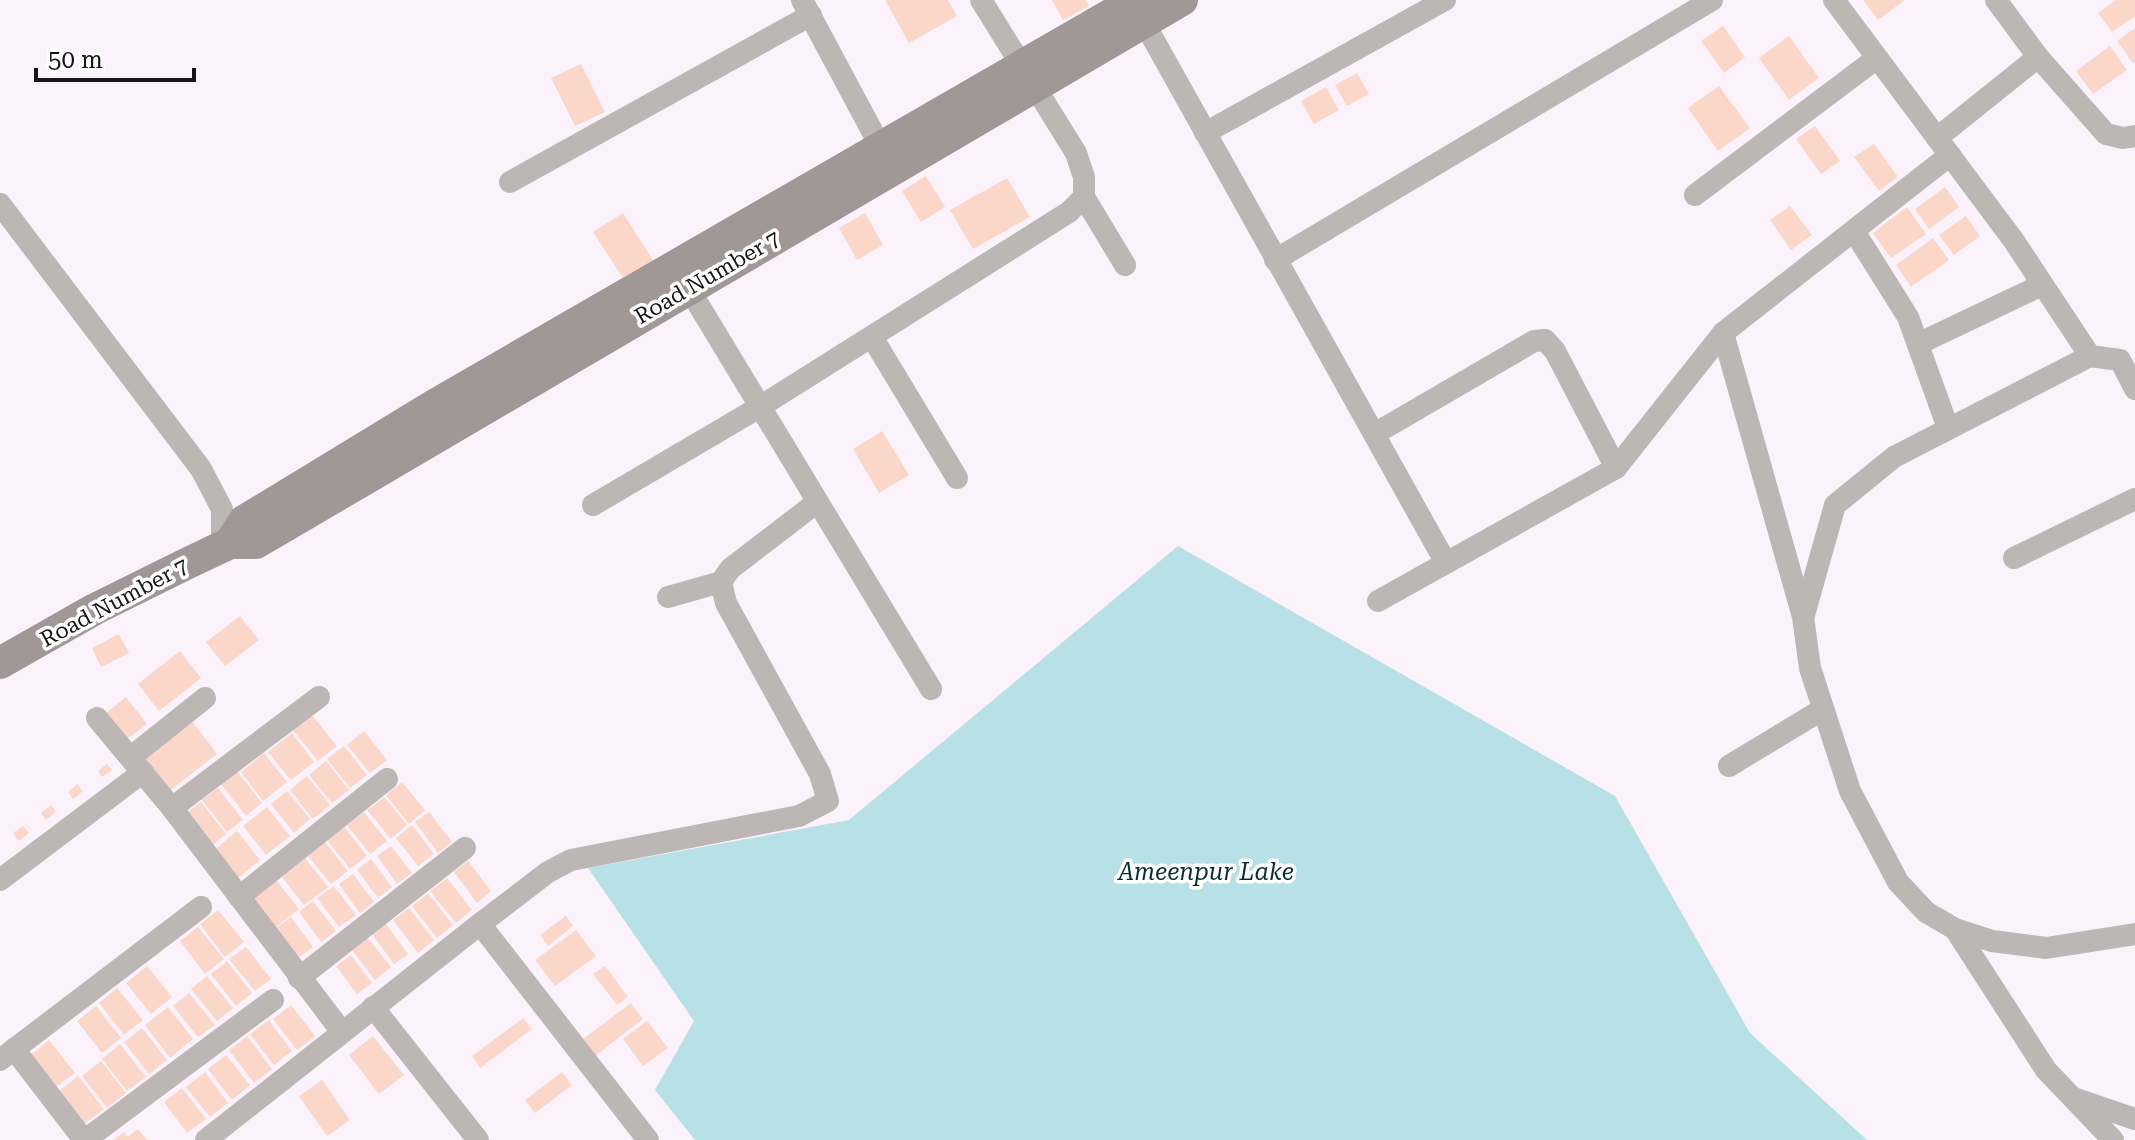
<svg xmlns="http://www.w3.org/2000/svg" width="2135" height="1140" viewBox="0 0 2135 1140" font-family="'Roboto Serif',serif">
	<style>
		.water { fill: #b7e0e7 }
		.building { fill: #fbd7ca }
		.lines { fill: none; stroke-linecap: round; stroke-linejoin: round }
		.street { stroke: #bcb6b5; stroke-width: 22 }
		.secondary { stroke: #a09796; stroke-width: 32 }
		.labels { text-anchor: middle; stroke-width: 7; stroke-linejoin: round; paint-order: stroke }
		.street-label { font-size: 22px; fill: #181518; stroke: #fff }
		.water-label { font-size: 24px; font-style: italic; fill: #072f36; stroke: #fff }
	</style>
	<rect width="100%" height="100%" fill="#fbf2fb"/>
	<polygon class="water" points="1178,546 1615,796 1750,1033 1867,1140 695,1140 655,1090 694,1021 588,868 849,820"/>
	<g class="building">
		<polygon points="885,0 948,0 957,16 909,43"/>
		<polygon points="1052,0 1086,0 1089,6 1063,20"/>
		<polygon points="1863,0 1905,0 1878,20"/>
		<polygon points="2116,0 2135,0 2135,16 2112,32 2098,13"/>
		<polygon points="1723,26 1745,57 1724,73 1701,41"/>
		<polygon points="2135,28 2135,61 2133,63 2117,41"/>
		<polygon points="1789,36 1819,78 1789,100 1759,58"/>
		<polygon points="2110,46 2127,70 2093,94 2076,71"/>
		<polygon points="581,64 605,112 575,126 551,78"/>
		<polygon points="1357,73 1369,94 1347,106 1335,85"/>
		<polygon points="1719,86 1750,128 1718,151 1688,108"/>
		<polygon points="1326,87 1339,110 1314,124 1301,101"/>
		<polygon points="1815,126 1840,161 1821,174 1796,139"/>
		<polygon points="1874,144 1898,177 1879,191 1854,157"/>
		<polygon points="926,176 945,207 921,222 902,191"/>
		<polygon points="1007,178 1030,217 973,249 950,210"/>
		<polygon points="1945,187 1959,207 1929,229 1915,209"/>
		<polygon points="1790,206 1812,235 1791,250 1770,220"/>
		<polygon points="1907,207 1926,234 1891,258 1873,233"/>
		<polygon points="623,213 653,260 623,278 593,232"/>
		<polygon points="865,213 883,245 857,260 839,228"/>
		<polygon points="1966,216 1980,236 1954,255 1939,235"/>
		<polygon points="1933,238 1949,260 1911,287 1896,265"/>
		<polygon points="882,431 909,475 879,493 853,449"/>
		<polygon points="240,616 259,640 225,666 206,642"/>
		<polygon points="119,634 129,653 101,667 92,648"/>
		<polygon points="180,651 201,678 159,711 138,684"/>
		<polygon points="126,697 147,724 122,743 101,717"/>
		<polygon points="311,714 337,746 318,761 292,729"/>
		<polygon points="191,720 217,754 168,792 142,758"/>
		<polygon points="364,731 387,760 370,773 347,745"/>
		<polygon points="292,733 314,762 291,780 268,752"/>
		<polygon points="344,746 367,775 350,788 327,759"/>
		<polygon points="264,753 287,782 263,801 241,772"/>
		<polygon points="326,761 349,790 332,803 309,775"/>
		<polygon points="107,764 112,770 102,777 98,771"/>
		<polygon points="237,771 262,803 246,816 221,784"/>
		<polygon points="307,776 330,805 313,819 290,790"/>
		<polygon points="402,782 425,810 409,824 386,795"/>
		<polygon points="77,784 83,791 73,799 68,792"/>
		<polygon points="218,788 243,820 227,832 202,800"/>
		<polygon points="287,791 310,819 294,833 271,804"/>
		<polygon points="384,797 407,825 391,839 367,810"/>
		<polygon points="201,802 226,834 210,847 185,814"/>
		<polygon points="51,805 56,812 46,820 41,813"/>
		<polygon points="267,807 290,836 266,855 243,826"/>
		<polygon points="364,812 387,841 370,854 347,825"/>
		<polygon points="429,812 452,842 438,853 415,822"/>
		<polygon points="412,825 434,854 418,866 396,838"/>
		<polygon points="23,826 29,833 19,841 13,833"/>
		<polygon points="344,827 367,856 350,869 327,840"/>
		<polygon points="237,831 260,860 237,879 214,850"/>
		<polygon points="325,842 348,871 331,884 308,856"/>
		<polygon points="391,846 412,873 397,884 377,856"/>
		<polygon points="305,858 328,887 304,905 282,877"/>
		<polygon points="371,859 392,887 378,898 357,870"/>
		<polygon points="468,861 491,891 477,903 454,872"/>
		<polygon points="353,874 374,902 360,913 339,884"/>
		<polygon points="447,878 472,910 456,923 430,891"/>
		<polygon points="276,880 299,909 275,928 253,899"/>
		<polygon points="334,886 356,915 339,927 317,898"/>
		<polygon points="428,893 453,925 437,938 412,906"/>
		<polygon points="313,901 336,931 321,942 299,912"/>
		<polygon points="409,908 434,940 418,953 393,920"/>
		<polygon points="218,910 244,942 225,957 200,924"/>
		<polygon points="566,916 573,926 548,946 540,935"/>
		<polygon points="291,917 313,947 296,960 274,930"/>
		<polygon points="386,924 408,954 394,964 372,934"/>
		<polygon points="198,927 224,959 205,974 180,941"/>
		<polygon points="576,930 596,956 555,986 535,960"/>
		<polygon points="368,938 391,967 375,980 352,950"/>
		<polygon points="246,947 271,979 255,991 229,959"/>
		<polygon points="351,955 372,983 357,994 336,966"/>
		<polygon points="227,961 252,993 236,1006 211,974"/>
		<polygon points="147,966 172,997 151,1014 126,983"/>
		<polygon points="605,966 628,997 617,1005 593,974"/>
		<polygon points="207,976 233,1008 217,1021 191,989"/>
		<polygon points="117,988 143,1020 124,1035 99,1003"/>
		<polygon points="189,993 215,1025 198,1037 173,1006"/>
		<polygon points="631,1003 643,1019 595,1056 583,1039"/>
		<polygon points="291,1005 315,1036 297,1050 273,1019"/>
		<polygon points="96,1006 121,1038 102,1053 77,1021"/>
		<polygon points="168,1007 193,1039 170,1058 145,1025"/>
		<polygon points="523,1018 532,1029 480,1068 472,1056"/>
		<polygon points="269,1020 292,1051 274,1065 250,1034"/>
		<polygon points="647,1021 668,1048 643,1066 623,1039"/>
		<polygon points="142,1028 167,1060 149,1074 124,1042"/>
		<polygon points="247,1036 272,1069 254,1083 229,1050"/>
		<polygon points="373,1036 404,1075 379,1094 349,1055"/>
		<polygon points="49,1040 75,1073 56,1087 31,1055"/>
		<polygon points="120,1044 146,1077 127,1091 102,1059"/>
		<polygon points="226,1055 250,1085 232,1100 208,1069"/>
		<polygon points="101,1061 126,1093 107,1108 82,1076"/>
		<polygon points="205,1072 228,1103 210,1117 186,1087"/>
		<polygon points="562,1072 572,1085 535,1113 525,1100"/>
		<polygon points="78,1076 104,1109 85,1123 59,1091"/>
		<polygon points="322,1080 350,1120 327,1136 299,1096"/>
		<polygon points="182,1088 206,1119 187,1133 164,1102"/>
		<polygon points="138,1129 147,1140 114,1140 124,1132 128,1137"/>
	</g>
	<g class="lines">
		<g class="street">
			<polyline points="802,0 886,157"/>
			<polyline points="1834,0 2014,241 2090,356 2120,360 2135,389"/>
			<polyline points="1996,0 2038,57 2106,134 2123,138 2135,136"/>
			<polyline points="1137,10 1446,563"/>
			<polyline points="1205,133 1445,0"/>
			<polyline points="1937,138 2038,57"/>
			<polyline points="510,182 811,15"/>
			<polyline points="1695,195 1877,58"/>
			<polyline points="1084,197 1125,265"/>
			<polyline points="0,204 201,469 222,509 222,547"/>
			<polyline points="1854,231 1908,317 1948,428"/>
			<polyline points="1275,260 1712,0"/>
			<polyline points="683,279 931,689"/>
			<polyline points="1723,333 1803,617 1810,668 1850,791 1898,882 1926,912 1955,929 1992,941 2046,948 2135,934"/>
			<polyline points="872,337 957,478"/>
			<polyline points="1918,344 2042,285"/>
			<polyline points="1376,433 1534,341 1545,340 1555,351 1616,468"/>
			<polyline points="593,505 758,408 1069,212 1084,197 1084,177 1076,153 981,0"/>
			<polyline points="2014,558 2135,499"/>
			<polyline points="668,597 721,582"/>
			<polyline points="1378,601 1616,468 1723,333 1950,155"/>
			<polyline points="1804,615 1835,505 1894,457 2090,356"/>
			<polyline points="97,718 172,808 342,1032"/>
			<polyline points="131,757 205,698"/>
			<polyline points="1729,766 1823,709"/>
			<polyline points="172,808 319,697"/>
			<polyline points="0,880 143,772"/>
			<polyline points="239,897 387,779"/>
			<polyline points="480,924 648,1140"/>
			<polyline points="1955,929 2046,1070 2113,1140"/>
			<polyline points="299,978 465,848"/>
			<polyline points="373,1007 478,1140"/>
			<polyline points="14,1049 84,1140"/>
			<polyline points="0,1060 201,907"/>
			<polyline points="2076,1099 2135,1119"/>
			<polyline points="85,1140 273,1000"/>
			<polyline points="206,1140 480,924 548,872 571,860 799,816 828,801 820,774 726,603 721,582 730,569 816,503"/>
		</g>
		<g class="secondary">
			<polyline points="230,543 244,521 438,403 1136,0"/>
			<polyline points="0,663 95,609 186,564 230,543 256,543 1182,0"/>
		</g>
	</g>
	<g class="labels">
		<g class="street-label">
			<text transform="translate(707 277) rotate(-30)" y="8">Road Number 7</text>
			<text transform="translate(114 602) rotate(-28)" y="8">Road Number 7</text>
		</g>
		<g class="water-label">
			<text x="1206" y="880">Ameenpur Lake</text>
		</g>
	</g>
	<path d="M36 68v12h158v-12" fill="none" stroke="#181518" stroke-width="4"/>
	<text x="48" y="68" font-size="24" fill="#181518" stroke="#ffffff" stroke-width="6" paint-order="stroke">50 m</text>
</svg>
